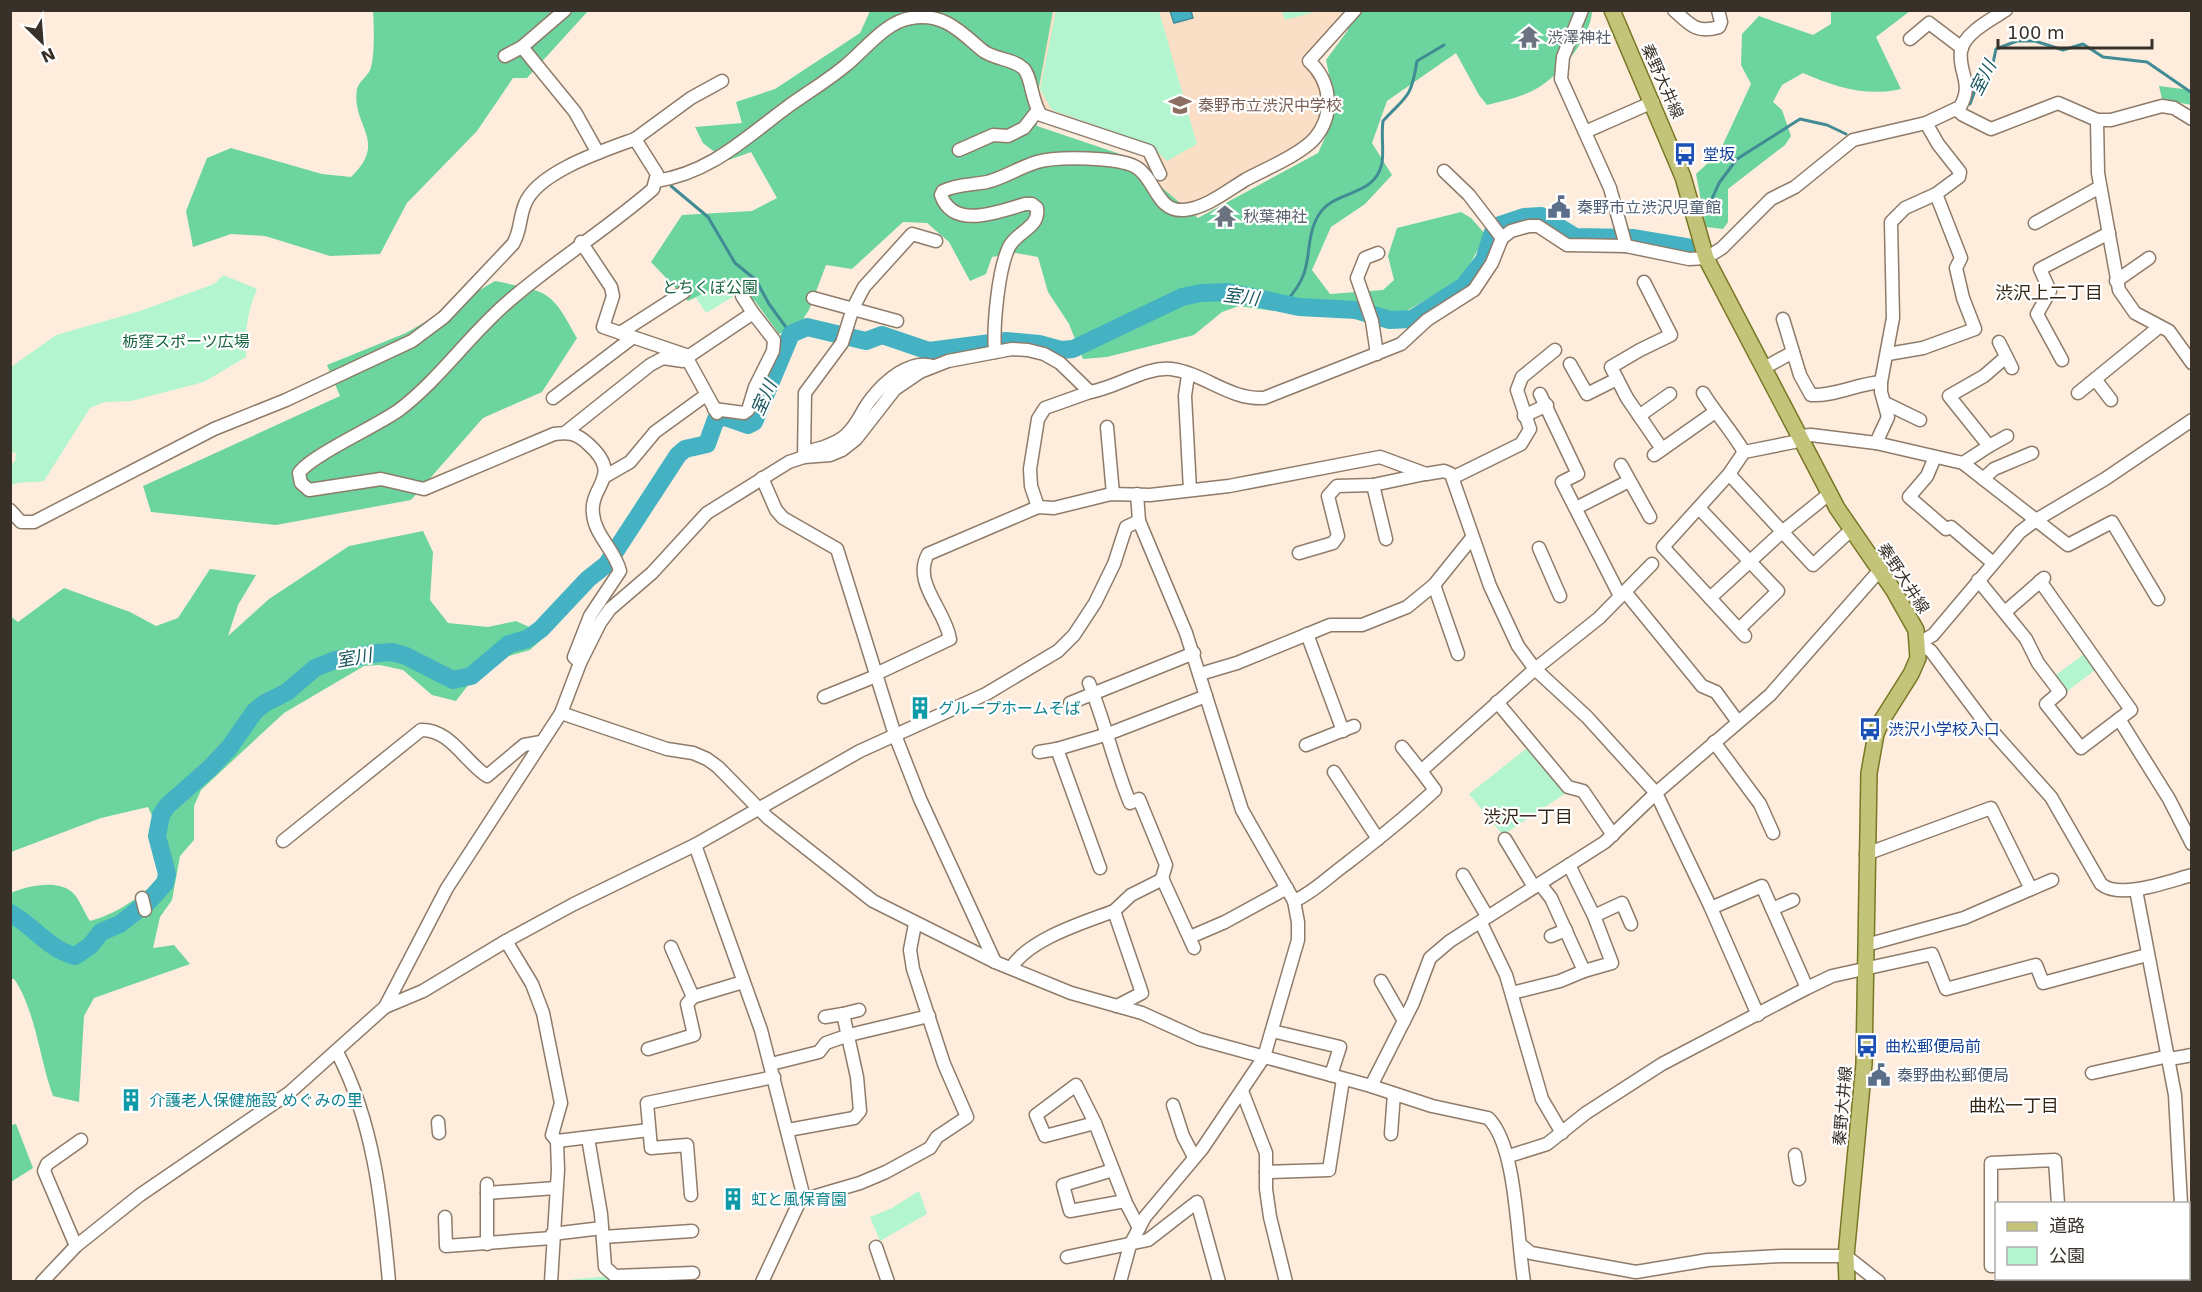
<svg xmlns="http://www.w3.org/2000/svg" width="2202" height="1292" viewBox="0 0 2202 1292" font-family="'DejaVu Sans','Noto Sans JP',sans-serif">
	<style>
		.built { fill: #fadfc6 }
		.green { fill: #b2f5ce }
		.forest { fill: #6cd49e }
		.water { fill: #44b2c2; stroke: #408b94; stroke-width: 1.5 }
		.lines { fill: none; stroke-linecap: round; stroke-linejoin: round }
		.stream { stroke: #408b94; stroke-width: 3 }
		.river { stroke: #44b2c2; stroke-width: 18 }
		.minor-casing { stroke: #8e7b69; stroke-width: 15 }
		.major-casing { stroke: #787724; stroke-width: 18 }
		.minor { stroke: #fff; stroke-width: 12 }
		.major { stroke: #c3c47a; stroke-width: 15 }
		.labels { text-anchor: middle; stroke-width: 4.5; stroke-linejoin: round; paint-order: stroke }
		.worship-label { font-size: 16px; fill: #5b616d; stroke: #fff; text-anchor: start }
		.street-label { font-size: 16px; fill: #383129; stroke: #fff }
		.education-label { font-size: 16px; fill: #785e54; stroke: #fff; text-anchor: start }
		.transit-label { font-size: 16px; fill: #164399; stroke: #fff; text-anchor: start }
		.service-label { font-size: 16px; fill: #4e5e75; stroke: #fff; text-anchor: start }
		.park-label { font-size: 16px; fill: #186542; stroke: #fff }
		.culture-label { font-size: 16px; fill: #0d838f; stroke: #fff; text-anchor: start }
		.water-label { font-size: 18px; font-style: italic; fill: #18565f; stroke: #fff }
		.neighbourhood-label { font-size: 18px; fill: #362717; stroke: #fff }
	</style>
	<rect width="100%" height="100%" fill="#feeddd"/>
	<polygon class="built" points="1343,10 1344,16 1301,63 1319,74 1325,91 1317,127 1305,141 1192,206 1173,205 1156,187 1157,181 1165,176 1154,153 1041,111 1035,100 1036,59 1054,11"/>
	<g class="green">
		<polygon points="1056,11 1159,11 1197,144 1167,161 1149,144 1052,110 1040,89"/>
		<polygon points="1282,11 1282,10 1318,11 1285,20"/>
		<polygon points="714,260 736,295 706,313 684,279"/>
		<path d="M223,275l34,14c-10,23 -12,43 -11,68l-42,25 -73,19 -27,1 -14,6 -46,73c-12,2 -22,0 -33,4l-1,-20 5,-4 1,-8 -5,-1v-85l45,-32 84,-24 74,-27z"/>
		<polygon points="2084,654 2095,670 2065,693 2053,677"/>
		<polygon points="1527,748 1531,748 1566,793 1503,835 1469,794"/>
		<polygon points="919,1191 927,1214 880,1241 870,1217 892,1208"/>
		<polygon points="611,1276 611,1281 557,1282 557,1281"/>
	</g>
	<g class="forest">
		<path d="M373,11h215l-61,67h-14l-36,53 -70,72 -27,51 -50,2 -65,-20 -34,-2 -38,13 -7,-36 21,-53 24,-10 91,26 29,3c38,-37 0,-50 6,-88 2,-8 10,-12 13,-19 5,-13 4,-45 3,-59z"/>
		<path d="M870,11h183l-17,92 1,23 86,29 75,63 120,-65 11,-24 6,-25 -9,-44 22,-30 -5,-19h249c-1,27 -35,69 -60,80 -14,7 -30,10 -45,14l-8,-10 -23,-42 -69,48 -15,42 20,32 -27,29 -34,23 -19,43 18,24 53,-4 11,-10 -6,-24 9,-28 64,-16 10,6 15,17 -25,45 -53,30 -13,3 -67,-12 -54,10 -35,-5 -17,6 -28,23 -87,22 -24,2 -14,-35 -21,-32 -10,-35 -22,-4 -24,4 -6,17 -16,7 -21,-39 -22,-19 -24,-1 -51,47 -26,-4 -17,45 -8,12 -22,12 -24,-33 -35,-16 -32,16 -37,-39 31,-47 70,-4 25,-13 -26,-46 -25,9 -23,-18 -8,-16 47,-4 -6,-21 39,-13 85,-56z"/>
		<path d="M1831,11h79l-34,26 25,52c-34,8 -66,-2 -98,-16l-21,12 -9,17 9,8 9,26 -6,9 -57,44v33l-5,7 -17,-2 -10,-53 23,-21 32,-69 -10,-19 1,-31 17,-18 54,19 18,-11z"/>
		<polygon points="2159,86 2191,90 2191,105 2162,99"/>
		<path d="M495,281c53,11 56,8 82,57l-35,54 -59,26 -72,82 -135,25 -125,-13 -8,-26 197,-90 -13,-31 79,-32z"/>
		<path d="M423,531l10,21 -3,48 18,23 40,4 28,-6 31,14 -17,15 -25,7 -36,27 -13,17 -24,-6 -29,-25 -23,-5 -16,1 -80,47 -83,77 -7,16v34l-14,16 -8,44 -12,17 -7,31 21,-3 16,19 -96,34 -10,18 -5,86 -26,-6c-13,-35 -18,-88 -39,-117h-3v-86c15,-7 47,-14 61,-1 7,6 12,20 18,29 22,-5 59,-27 70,-48 3,-7 5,-16 7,-23l-19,-43 -47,11 -90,34 -1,-236 8,6 46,-34 66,24 26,14 22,-8 32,-49 46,6 -18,30 -10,31 41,-37 80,-53z"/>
		<polygon points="16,1124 33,1168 11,1182 11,1125"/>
	</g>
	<polygon class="water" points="1170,11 1191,11 1193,18 1174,23"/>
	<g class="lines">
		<g class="stream">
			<polyline points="1970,104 1977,85 1993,63 1996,49 2017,41 2035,41 2063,50 2083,44 2103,57 2147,62 2192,93"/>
			<polyline points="671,186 708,217 735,263 756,280 769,304 791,334"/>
			<polyline points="1707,210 1719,183 1737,159 1800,119 1827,125 1846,134"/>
			<path d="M1285,303c7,-8 14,-17 18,-27 8,-18 3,-43 17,-63 17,-24 55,-16 62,-50 2,-14 -1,-28 1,-42 24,-26 28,-22 34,-60l27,-16"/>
		</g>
		<path class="river" d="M10,913c24,13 38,36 65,43l15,-10 11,-14 19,-8 29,-23 16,-18 2,-9 -10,-38 4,-21 6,-9 43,-38 19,-20 26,-37 10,-8 22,-11 28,-24 20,-8 43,-7 14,-1 14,4 47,24 18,-4 38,-32 18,-5 14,-10 47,-50 19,-15 71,-109 7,-6 22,-5 9,-25 9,-2 23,8 6,-3 37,-88 16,-7 59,14 16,-6 47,16 77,-10 33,3 22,6 12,-1 109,-52 19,-4 27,-1 71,15 57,3 34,10 22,-1 52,-33 20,-26 9,-28 7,-7 24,-8 17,-1 34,21 59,1 53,9"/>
		<g class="minor-casing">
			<g id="minor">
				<polyline points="1582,10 1563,57 1561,79 1610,188 1626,246"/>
				<path d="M1674,10c16,15 23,24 45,17l2,-5 -3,-12"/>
				<polyline points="1910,39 1929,23 1962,48"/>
				<polyline points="522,47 575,112 598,153"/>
				<polyline points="505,56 522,47 565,10"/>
				<polyline points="1956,109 1963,115 1991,129 2058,103 2097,120 2111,120 2162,106 2174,108 2192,119"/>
				<polyline points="2097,120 2098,173 2119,290 2135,313 2169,331 2192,363"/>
				<polyline points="1585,132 1653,102"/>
				<polyline points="635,139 691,98 722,81"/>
				<polyline points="959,150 993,135 1008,136 1024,128 1038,110"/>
				<polyline points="1444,171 1469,195 1502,238"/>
				<path d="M656,181c54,-8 88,-42 130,-73 19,-14 41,-27 59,-42 20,-16 40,-44 66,-48 32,-6 50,14 71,32 12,10 31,8 42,19 8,9 7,32 17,46l108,36 11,23"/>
				<polyline points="2035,223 2100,187"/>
				<polyline points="581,242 611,287 613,296 603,327 689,356 689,362 717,413"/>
				<polyline points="2116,281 2149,258"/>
				<polyline points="1644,282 1671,335 1640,350 1611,367 1627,398 1662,449"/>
				<polyline points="742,296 753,313"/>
				<polyline points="813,298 897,321"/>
				<path d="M1783,319l17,56 11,20c24,1 46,-11 70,-13"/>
				<polyline points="620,333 684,292"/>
				<polyline points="1999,342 2012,368"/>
				<path d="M995,352c-2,-26 3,-82 14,-105 8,-16 31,-19 28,-39l-5,-4h-7c-27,8 -72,26 -84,-9l2,-4c14,-7 29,-6 44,-9 17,-4 33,-15 50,-20 20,-6 81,-5 99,5 20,12 20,45 48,43 22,-2 43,-19 61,-30 20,-11 55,-25 70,-42 20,-24 16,-57 -6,-77l46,-51"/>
				<polyline points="1377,354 1372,321 1357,278 1365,258 1378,253"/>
				<polyline points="1888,354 1923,348 1975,329 1963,298 1956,268 1961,258 1936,194"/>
				<polyline points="689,356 753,313 774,340 773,351 755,387 748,410 744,413 714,409"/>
				<polyline points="2062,360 2037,314 2050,291 2040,269 2109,233"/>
				<polyline points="1570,364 1587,394 1617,379"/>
				<polyline points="1764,368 1793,352"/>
				<polyline points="1188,375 1185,396 1190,490"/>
				<polyline points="2095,379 2111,400"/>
				<path d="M1703,393c13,21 29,38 41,59"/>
				<polyline points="2078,393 2159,327"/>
				<polyline points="1540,394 1578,474 1562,482 1620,596"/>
				<polyline points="553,398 632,338"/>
				<polyline points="1885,403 1920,420"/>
				<polyline points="1524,416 1547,405"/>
				<polyline points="1639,416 1670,394"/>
				<path d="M2192,420l-87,59 -69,41 -16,12 -87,103 -14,8 12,8 54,72 66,74 50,87c19,16 68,-3 91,-9"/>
				<polyline points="1107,427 1113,494"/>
				<polyline points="566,432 650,365 663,358 683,361"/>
				<polyline points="1876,443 1888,417 1881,392 1881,382 1893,318 1891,222 1905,208 1936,194 1959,177 1960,172 1938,144 1926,123"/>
				<polyline points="1989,446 2007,436"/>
				<path d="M809,451c13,-3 28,-7 38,-17 11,-10 15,-24 24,-35 14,-18 39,-40 62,-33"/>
				<polyline points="1654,455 1715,412"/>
				<polyline points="804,457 805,393 842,343 853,308 864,287 912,234 936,241"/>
				<polyline points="1935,457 1927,476 1909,497 1946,529 1951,527 1993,563"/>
				<polyline points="1963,463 1989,446 1949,396 1984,376 2006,357"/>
				<polyline points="1621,465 1650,517"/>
				<polyline points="1729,474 1813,565 1850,531"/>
				<polyline points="604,477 630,462 655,432 706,395"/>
				<polyline points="1454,477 1521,444 1530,429 1517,390 1522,377 1555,350"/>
				<polyline points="762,478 776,510 783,518 837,549 895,735 920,799 995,962"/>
				<polyline points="1983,479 1994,469 2032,453"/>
				<polyline points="1373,485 1386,539"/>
				<polyline points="1038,507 1031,486 1030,469 1038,419 1045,408 1090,392"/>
				<polyline points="1576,508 1629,481"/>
				<polyline points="1699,508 1778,591 1739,629"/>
				<path d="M10,510l11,12h13l180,-93 72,-29 126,-59 32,-24 69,-73c8,-13 6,-26 12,-40 12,-32 80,-54 110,-65l22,35 -4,15c-46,40 -98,72 -144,112 -40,34 -69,78 -110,109 -22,16 -89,46 -100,63l2,10 8,7 72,-11 43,10 130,-55c14,-2 22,-1 33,9 38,33 2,42 6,71 2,22 22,36 27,57l-30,45 -16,41 6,6"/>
				<polyline points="1539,548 1560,596"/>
				<polyline points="1299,553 1333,543 1338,536 1328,496 1337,486 1373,485 1425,474"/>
				<polyline points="1978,580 2026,639 2038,663 2060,692 2046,704 2081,748 2131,710 2040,581"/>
				<polyline points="1434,585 1458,654"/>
				<polyline points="1626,593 1702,686 1716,692 1738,722"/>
				<polyline points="1710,598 1782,532 1829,494"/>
				<polyline points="2005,612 2044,578"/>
				<polyline points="1307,634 1343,731"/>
				<polyline points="1745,636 1663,547 1729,474 1744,452 1794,442 1800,436 1811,435 1876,443 1963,463 2068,545 2112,522 2158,599"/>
				<path d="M876,674l74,-35c-5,-30 -38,-56 -22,-85l110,-47 16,1 57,-14 39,1 79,-9 151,-29 46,17 18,-3 7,3 39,112 28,60 17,23 52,48 69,76 55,115 47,107"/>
				<polyline points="1200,674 1237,663 1330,625 1362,625 1407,607 1434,585 1471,539"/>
				<path d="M1089,683c16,39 25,81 41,120l9,-4 27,66 -4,13 32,70"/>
				<polyline points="824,697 876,676"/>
				<polyline points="1497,702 1568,787 1583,791 1613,835"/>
				<polyline points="1070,703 1194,653"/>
				<path d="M561,713l106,36 26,4 14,6 11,8 50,51 105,83 122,61 76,31 71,20 57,26 172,47 61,20 56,12c29,27 29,123 36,164"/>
				<polyline points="2119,719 2169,799 2192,844"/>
				<polyline points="1714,742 1760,804 1773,833"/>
				<polyline points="1306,745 1354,726"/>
				<polyline points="1402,747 1421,771"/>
				<polyline points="1039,752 1057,749"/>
				<polyline points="1334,772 1378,839"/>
				<polyline points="1505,839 1534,887"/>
				<path d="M283,841l138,-111c29,-1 44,32 66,46l37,-31 17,-3"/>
				<polyline points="695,845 761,1030 803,1194 762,1282"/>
				<polyline points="1866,854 1991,808 2031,889"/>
				<polyline points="1569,865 1594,916 1612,963 1584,971"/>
				<polyline points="1100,868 1057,749 1108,734 1206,696"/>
				<polyline points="1463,875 1487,916"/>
				<polyline points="2136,890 2175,1095 2181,1204"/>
				<polyline points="142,898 145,910"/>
				<path d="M1294,901c20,-9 34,-24 52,-37 31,-24 60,-47 89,-74l-14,-19 114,-102 64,-51 53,-54"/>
				<polyline points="1711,908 1762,886 1807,988"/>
				<polyline points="1772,909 1793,900"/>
				<polyline points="1594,916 1622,903 1631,924"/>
				<polyline points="1481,923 1506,975 1542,1099 1562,1133"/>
				<polyline points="1551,936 1566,930"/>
				<polyline points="1190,937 1225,922 1287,888"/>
				<polyline points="506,941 532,984 543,1013 561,1103 552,1135 557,1141 558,1170 551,1282"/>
				<polyline points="1866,945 1964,918 2052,880"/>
				<polyline points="671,947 693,997 743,982"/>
				<path d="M1011,968c18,-29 71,-45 103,-57"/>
				<polyline points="1381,981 1404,1021"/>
				<polyline points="1512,993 1560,981 1584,971 1551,898 1540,884"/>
				<polyline points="1117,1006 1142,993 1114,911 1131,895 1163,879"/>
				<polyline points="385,1007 423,991 506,941 574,904 695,845 860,751 986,694 1058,651 1074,635 1095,603 1114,564 1126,527 1139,521"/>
				<polyline points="843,1014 859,1010"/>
				<polyline points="1272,1031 1340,1047 1331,1075"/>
				<polyline points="648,1049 694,1035 687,1004 693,997"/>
				<path d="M337,1052c37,71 45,151 52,230"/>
				<polyline points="2170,1059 2192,1055"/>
				<polyline points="771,1064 819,1052 826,1043 849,1035 929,1016"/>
				<polyline points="2092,1073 2169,1056"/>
				<polygon points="1076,1085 1095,1123 1045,1136 1036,1115"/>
				<polyline points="1371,1086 1413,1003 1430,958 1450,941 1605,842 1656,793 1770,695 1879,571"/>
				<polyline points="1242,1091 1266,1153 1266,1189 1270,1217 1286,1282"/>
				<polyline points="1173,1105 1183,1136 1194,1157"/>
				<polyline points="438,1122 439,1133"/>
				<polyline points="1095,1123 1126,1203 1139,1228"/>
				<polyline points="788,1130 854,1118 860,1111 857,1077 843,1014 825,1017"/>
				<polyline points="1391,1134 1394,1094"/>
				<polyline points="588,1138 601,1214 605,1267 615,1276 693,1273"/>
				<polyline points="557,1141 649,1130"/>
				<polyline points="1795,1155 1799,1179"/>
				<polyline points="1509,1156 1547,1144 1586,1113 1662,1064 1807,988 1832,976 1932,954 1946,989 2036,965 2043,983 2147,955"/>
				<polyline points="1113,1170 1063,1185 1070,1211 1125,1201"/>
				<polyline points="1266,1172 1329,1170 1343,1079"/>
				<polyline points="487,1184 487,1244"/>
				<polyline points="487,1193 556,1188"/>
				<polyline points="691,1195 687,1145 651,1148 647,1103 774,1077"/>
				<polyline points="802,1200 860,1183 886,1172 930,1148 937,1137 967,1117 944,1064 913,969 910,950 915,924"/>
				<polyline points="445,1217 446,1246 552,1238"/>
				<polyline points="552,1234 602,1228"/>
				<polyline points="2188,1235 2192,1237"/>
				<polyline points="603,1237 692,1231"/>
				<polyline points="1521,1245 1531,1253 1636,1272 1708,1260 1782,1256 1846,1256 1879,1282"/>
				<polyline points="76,1246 44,1171 47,1164 81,1140"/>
				<polyline points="876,1247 888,1282"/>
				<polyline points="1067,1257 1148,1240 1197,1202 1219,1282"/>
				<polyline points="1996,1266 1991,1266 1991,1163 2055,1160 2058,1204"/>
				<path d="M42,1282l34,-36 64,-51 149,-102 96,-86 62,-119 114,-175 19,-50 20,-40 10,-14 42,-36 55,-60 82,-51 15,-5 26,-2 12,-5 14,-11 39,-50 25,-17 28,-11 64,-12 16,1 16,4 16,9 30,29c28,-5 54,-25 81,-23 33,4 58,31 93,29l137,-54 26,-24 47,-30 18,-27 10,-25 9,-7 18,-5h9l29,19 59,1 63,13 17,-1 16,-10 49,-49 24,-12 58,-47 73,-17 34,-16c14,-24 -2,-34 1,-56 3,-18 31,-32 45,-41"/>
				<polyline points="1120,1282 1130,1245 1145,1217 1202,1149 1264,1057 1298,940 1298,922 1294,901 1242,810 1186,633 1139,521 1137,494"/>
			</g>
		</g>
		<g class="major-casing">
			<polyline id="major" points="1612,10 1683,177 1706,258 1837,508 1894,591 1916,630 1918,658 1911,674 1882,720 1876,734 1869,773 1864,1064 1846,1256 1847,1282"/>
		</g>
		<use href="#minor" class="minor"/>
		<use href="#major" class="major"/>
	</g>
	<defs>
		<g id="temple-bare" transform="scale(1.8)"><path d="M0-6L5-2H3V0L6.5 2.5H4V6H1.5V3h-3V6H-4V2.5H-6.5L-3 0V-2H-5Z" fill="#6b7280" stroke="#fff" stroke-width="2.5" paint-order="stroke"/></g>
		<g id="school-bare" transform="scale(1.8)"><path d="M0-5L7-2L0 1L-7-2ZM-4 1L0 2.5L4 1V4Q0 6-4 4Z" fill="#8d6e63" stroke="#fff" stroke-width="2.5" paint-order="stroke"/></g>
		<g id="bus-bare" transform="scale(1.8)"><path d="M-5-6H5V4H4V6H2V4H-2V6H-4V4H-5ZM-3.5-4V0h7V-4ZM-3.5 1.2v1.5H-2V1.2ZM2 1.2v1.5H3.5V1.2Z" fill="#1a4fb4" stroke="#fff" stroke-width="2.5" paint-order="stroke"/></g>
		<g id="civic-bare" transform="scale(1.8)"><path d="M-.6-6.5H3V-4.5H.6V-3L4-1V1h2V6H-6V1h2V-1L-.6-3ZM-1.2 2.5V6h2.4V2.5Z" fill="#5c6f8a" stroke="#fff" stroke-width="2.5" paint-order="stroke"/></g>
		<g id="building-bare" transform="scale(1.8)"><path d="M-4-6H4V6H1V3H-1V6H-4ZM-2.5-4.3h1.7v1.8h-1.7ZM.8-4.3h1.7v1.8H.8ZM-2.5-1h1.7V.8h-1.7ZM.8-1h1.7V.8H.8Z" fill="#0f9aa8" stroke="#fff" stroke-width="2.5" paint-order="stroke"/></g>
	</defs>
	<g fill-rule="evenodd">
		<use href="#temple-bare" x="1529" y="37"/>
		<use href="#school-bare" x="1180" y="105"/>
		<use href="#bus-bare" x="1685" y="154"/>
		<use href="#civic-bare" x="1559" y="207"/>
		<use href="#temple-bare" x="1225" y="216"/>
		<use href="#building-bare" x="920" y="708"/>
		<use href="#bus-bare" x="1870" y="729"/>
		<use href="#bus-bare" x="1867" y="1046"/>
		<use href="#civic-bare" x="1879" y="1075"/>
		<use href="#building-bare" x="131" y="1100"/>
		<use href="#building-bare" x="733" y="1199"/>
	</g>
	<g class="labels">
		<g class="worship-label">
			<text x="1547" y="43">渋澤神社</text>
			<text x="1243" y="222">秋葉神社</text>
		</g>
		<g class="street-label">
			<text transform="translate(1663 81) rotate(66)" y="6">秦野大井線</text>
			<text transform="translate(1904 578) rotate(57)" y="6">秦野大井線</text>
			<text transform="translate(1842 1106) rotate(-85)" y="6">秦野大井線</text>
		</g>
		<g class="education-label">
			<text x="1198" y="111">秦野市立渋沢中学校</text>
		</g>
		<g class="transit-label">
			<text x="1703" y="160">堂坂</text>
			<text x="1888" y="735">渋沢小学校入口</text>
			<text x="1885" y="1052">曲松郵便局前</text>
		</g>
		<g class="service-label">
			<text x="1577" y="213">秦野市立渋沢児童館</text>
			<text x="1897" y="1081">秦野曲松郵便局</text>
		</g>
		<g class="park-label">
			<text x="710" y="293">とちくぼ公園</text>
			<text x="186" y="347">栃窪スポーツ広場</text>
		</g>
		<g class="culture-label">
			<text x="938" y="714">グループホームそば</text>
			<text x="149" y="1106">介護老人保健施設 めぐみの里</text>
			<text x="751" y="1205">虹と風保育園</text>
		</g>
		<g class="water-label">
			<text transform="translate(1983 78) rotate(-63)" y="6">室川</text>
			<text transform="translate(1241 297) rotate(7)" y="6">室川</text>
			<text transform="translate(764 398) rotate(-66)" y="6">室川</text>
			<text transform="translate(354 658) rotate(-10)" y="6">室川</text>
		</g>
		<g class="neighbourhood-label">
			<text x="2049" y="299">渋沢上二丁目</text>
			<text x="1528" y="823">渋沢一丁目</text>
			<text x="2014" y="1112">曲松一丁目</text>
		</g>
	</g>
	<rect width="2202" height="1292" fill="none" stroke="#383129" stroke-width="24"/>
	<rect x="1995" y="1202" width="195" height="78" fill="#ffffff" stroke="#afada9" stroke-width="1.5"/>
	<rect x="2007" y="1222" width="30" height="9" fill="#c3c47a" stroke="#afada9" stroke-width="1.5"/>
	<text x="2049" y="1232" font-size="18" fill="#383129">道路</text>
	<rect x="2007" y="1247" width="30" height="18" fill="#b2f5ce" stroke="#afada9" stroke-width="1.5"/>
	<text x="2049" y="1262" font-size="18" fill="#383129">公園</text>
	<g transform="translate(42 42) rotate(155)" stroke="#ffffff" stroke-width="4.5" paint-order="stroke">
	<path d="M0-4.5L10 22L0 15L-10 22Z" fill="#383129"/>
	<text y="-9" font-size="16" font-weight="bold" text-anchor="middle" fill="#383129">N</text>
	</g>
	<path d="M1998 39v9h154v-9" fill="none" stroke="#383129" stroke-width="3"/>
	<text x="2007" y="39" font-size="18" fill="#383129" stroke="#ffffff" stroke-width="4.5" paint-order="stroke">100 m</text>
</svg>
